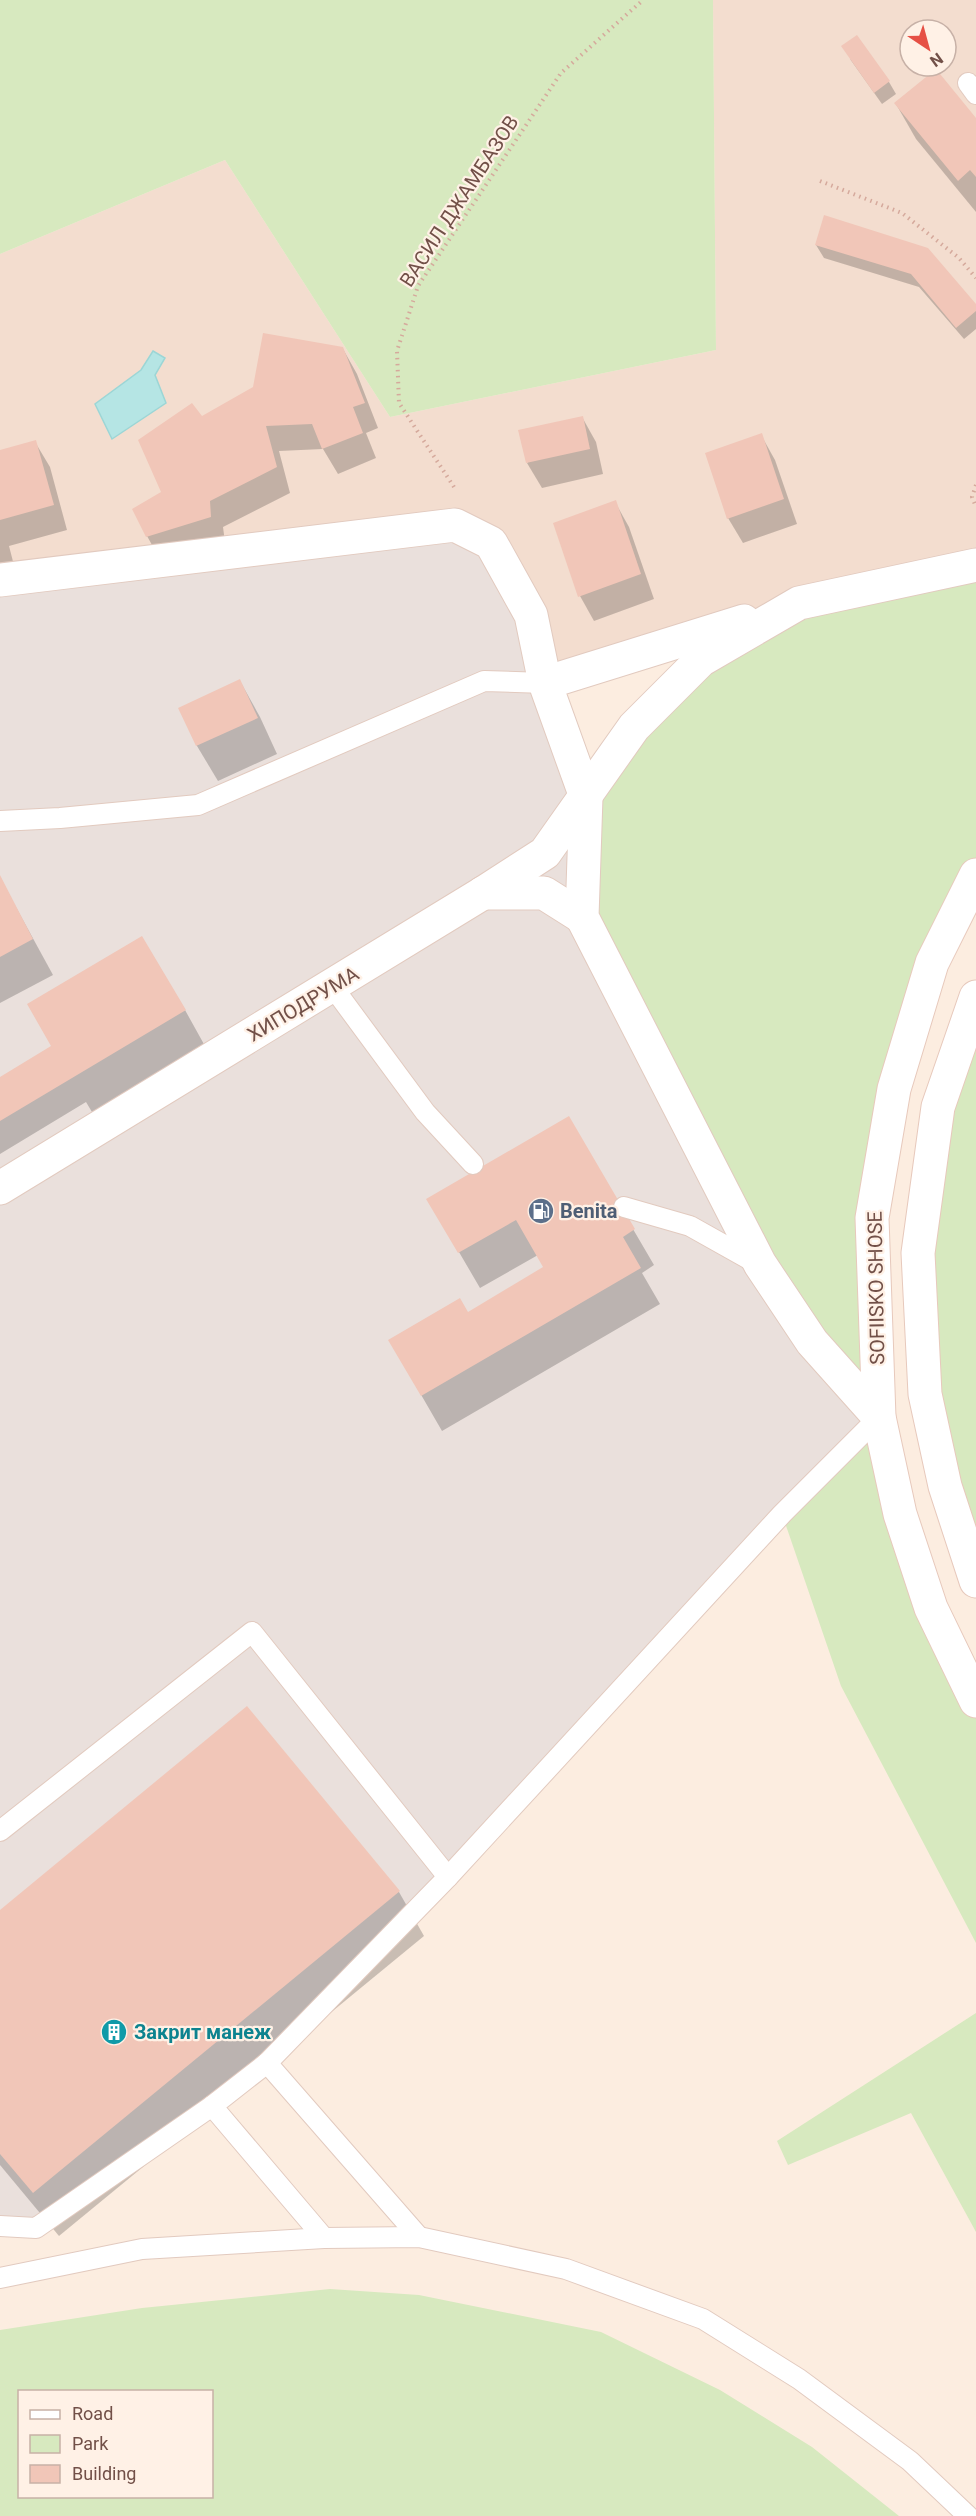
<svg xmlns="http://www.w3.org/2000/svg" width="976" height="2516" viewBox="0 0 976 2516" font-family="Roboto,sans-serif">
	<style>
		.residential { fill: #f3ddcf; fill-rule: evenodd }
		.industrial { fill: #eae0dc }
		.green { fill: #d7e9bf; fill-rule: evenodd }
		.water { fill: #b5e5e4; stroke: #9cd6d6; stroke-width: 1.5 }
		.shadow { fill: #0003 }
		.building { fill: #f1c6b8 }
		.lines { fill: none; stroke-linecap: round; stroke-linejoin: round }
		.service-casing { stroke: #e2cabf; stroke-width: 22 }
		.minor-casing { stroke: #e2cabf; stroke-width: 35 }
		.secondary-casing { stroke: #e7c9bc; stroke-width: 35 }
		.path { stroke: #d5a99c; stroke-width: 4; stroke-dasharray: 1.5 4.5; stroke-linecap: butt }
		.service { stroke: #fff; stroke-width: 20 }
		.minor { stroke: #fff; stroke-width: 33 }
		.secondary { stroke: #fff; stroke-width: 33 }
		.labels { text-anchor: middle; stroke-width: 4.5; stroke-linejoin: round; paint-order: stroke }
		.street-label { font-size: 20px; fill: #725048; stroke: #fff1e6 }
		.service-label { font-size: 20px; font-weight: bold; fill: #4e5e75; stroke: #fff1e6; text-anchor: start }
		.culture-label { font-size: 20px; font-weight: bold; fill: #0d838f; stroke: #fff1e6; text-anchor: start }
	</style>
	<rect width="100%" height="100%" fill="#fcede0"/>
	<path class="residential" d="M713,0h263v569l-431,114 -545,-103v-326l225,-94 165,257 326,-67zM910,30h36v36h-36z"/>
	<polygon class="industrial" points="455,525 491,543 879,1417 267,2063 36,2228 0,2226 0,580"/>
	<g class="green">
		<polygon points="0,0 713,0 716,350 390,417 225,160 0,254"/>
		<polygon points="976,565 976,875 894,1089 879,1417 976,1701 976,1943 841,1686 782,1514 879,1417 812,1342 582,917 586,797 634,727 799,603"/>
		<polygon points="976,997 976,1581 925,1394 938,1107"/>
		<polygon points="976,2013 976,2232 911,2113 788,2165 777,2141"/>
		<path d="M330,2289l89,6 182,37 119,58 92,57 87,69h-899v-186l142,-22zM20,2392h192v104h-192z"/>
	</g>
	<polygon class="water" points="153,351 165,358 155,375 166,403 112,439 95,404 141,370"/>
	<g class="shadow">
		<polygon points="850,59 889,82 896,94 882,104"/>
		<polygon points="896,104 976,120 976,212 916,139"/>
		<polygon points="825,217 976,306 976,329 964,339 919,287 824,258 816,245"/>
		<polygon points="343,349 357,374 378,428 366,433 376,458 338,474 323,449 279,451 290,493 223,527 225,542 161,561 147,536 163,492 201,418"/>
		<polygon points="582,417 596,442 603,474 542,488 527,463"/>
		<polygon points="761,435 775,460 797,524 743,543 728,518"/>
		<polygon points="35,442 50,467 67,530 9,546 16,573 0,577 0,452"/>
		<polygon points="615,502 629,527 654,599 594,621 580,596"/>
		<polygon points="240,681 260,717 277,754 218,781 197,746 180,708"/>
		<polygon points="0,878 53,975 0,1003"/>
		<polygon points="185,1010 205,1046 92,1112 86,1102 0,1154 0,1078 64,1070"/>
		<polygon points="568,1118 654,1265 642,1273 660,1304 442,1431 390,1341 467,1314 546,1268 538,1255 480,1288 428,1199"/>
		<polygon points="399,1892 424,1936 59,2236 0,2165 0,1912"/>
	</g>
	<g class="building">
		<polygon points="857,35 890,81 874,93 841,46"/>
		<polygon points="936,69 976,118 976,177 970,170 958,181 894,103"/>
		<polygon points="824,215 928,248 976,304 976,311 956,328 911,274 815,245"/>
		<polygon points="263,333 343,347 365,403 353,407 363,433 322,449 312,424 266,426 277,467 210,501 211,517 146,537 132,509 161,492 138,440 192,403 202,416 253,387"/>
		<polygon points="583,416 590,449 526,463 518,430"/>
		<polygon points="762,433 784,499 727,519 705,453"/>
		<polygon points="36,440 54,505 0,520 0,450"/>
		<polygon points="616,500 641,574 578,597 553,523"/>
		<polygon points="240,679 258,718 196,746 178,708"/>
		<polygon points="0,875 33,939 0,957"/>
		<polygon points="142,936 186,1010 0,1121 0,1077 51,1046 27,1004"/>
		<polygon points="569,1116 635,1229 623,1237 641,1268 421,1396 388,1340 460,1298 468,1312 543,1267 516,1220 458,1253 426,1199"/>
		<polygon points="247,1706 400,1891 33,2193 0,2154 0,1910"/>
	</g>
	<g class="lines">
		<g class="service-casing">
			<g id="service">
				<polyline points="968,83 976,94"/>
				<polyline points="0,821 60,818 198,805 484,681 545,683"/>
				<polyline points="332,986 425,1112 473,1164"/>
				<polyline points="624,1207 690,1226 756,1263"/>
				<polyline points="0,1831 252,1632 448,1877"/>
				<polyline points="267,2063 448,1877 782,1514 879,1417"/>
				<polyline points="0,2226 36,2228 212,2106"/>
				<polyline points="324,2238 212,2106 267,2063 419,2237"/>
				<polyline points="0,2278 142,2249 324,2238 419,2237 566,2269 703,2319 799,2379 910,2461 968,2516"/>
			</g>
		</g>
		<g class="minor-casing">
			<g id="minor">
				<polyline points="0,580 455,525 491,543 531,615 545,683"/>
				<polyline points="744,621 545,683 586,797 582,917 760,1264 812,1342 879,1417"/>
				<polyline points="483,893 544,893 582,917"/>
				<polyline points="0,1188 483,893 545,853 634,727 701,660 799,603 976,565"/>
			</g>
		</g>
		<g class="secondary-casing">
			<g id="secondary">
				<polyline points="976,875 932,963 894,1089 872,1218 879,1417 900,1514 931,1608 976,1701"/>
				<polyline points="976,997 938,1107 918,1253 925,1394 945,1486 976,1581"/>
			</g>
		</g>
		<g class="path">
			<polyline points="820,181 902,213 959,258 976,278"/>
			<polyline points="976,485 972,497 976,507"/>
			<polyline points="454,487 399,403 397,351 418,286 561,73 643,0"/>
		</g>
		<use href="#service" class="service"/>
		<use href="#minor" class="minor"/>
		<use href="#secondary" class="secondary"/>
	</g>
	<defs>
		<g id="fuel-disc" transform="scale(1.35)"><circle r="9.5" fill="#5c6f8a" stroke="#fff1e6"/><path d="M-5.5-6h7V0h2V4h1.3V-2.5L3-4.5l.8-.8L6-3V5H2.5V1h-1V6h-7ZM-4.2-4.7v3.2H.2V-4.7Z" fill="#fff"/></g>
		<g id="building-disc" transform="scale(1.35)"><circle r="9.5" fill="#0f9aa8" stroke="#fff1e6"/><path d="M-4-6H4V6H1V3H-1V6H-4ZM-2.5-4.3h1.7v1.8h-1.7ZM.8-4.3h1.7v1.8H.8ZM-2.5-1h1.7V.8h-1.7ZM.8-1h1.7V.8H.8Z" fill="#fff"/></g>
	</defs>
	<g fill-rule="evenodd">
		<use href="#fuel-disc" x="541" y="1211"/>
		<use href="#building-disc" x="114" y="2032"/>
	</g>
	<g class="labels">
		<g class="street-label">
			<text transform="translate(459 201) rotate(-57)" y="7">ВАСИЛ ДЖАМБАЗОВ</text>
			<text transform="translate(303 1004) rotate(-31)" y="7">ХИПОДРУМА</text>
			<text transform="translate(876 1288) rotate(-91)" y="7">SOFIISKO SHOSE</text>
		</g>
		<g class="service-label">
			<text x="560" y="1218">Benita</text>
		</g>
		<g class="culture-label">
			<text x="134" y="2039">Закрит манеж</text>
		</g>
	</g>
	<rect x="18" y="2390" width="195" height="108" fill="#fff1e6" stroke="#c7b1a7" stroke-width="1.5"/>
	<rect x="30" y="2410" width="30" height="9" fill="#ffffff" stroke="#c7b1a7" stroke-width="1.5"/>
	<text x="72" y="2420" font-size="18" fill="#725048">Road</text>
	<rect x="30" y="2435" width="30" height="18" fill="#d7e9bf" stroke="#c7b1a7" stroke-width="1.5"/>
	<text x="72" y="2450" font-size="18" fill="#725048">Park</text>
	<rect x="30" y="2465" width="30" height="18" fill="#f1c6b8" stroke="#c7b1a7" stroke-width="1.5"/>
	<text x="72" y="2480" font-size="18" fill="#725048">Building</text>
	<g transform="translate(928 48) rotate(144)"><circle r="28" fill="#fff1e6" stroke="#c7b1a7" stroke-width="1.5"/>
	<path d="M0-4.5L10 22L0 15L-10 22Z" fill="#e65045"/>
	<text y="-9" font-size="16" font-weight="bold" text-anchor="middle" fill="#725048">N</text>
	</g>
</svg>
